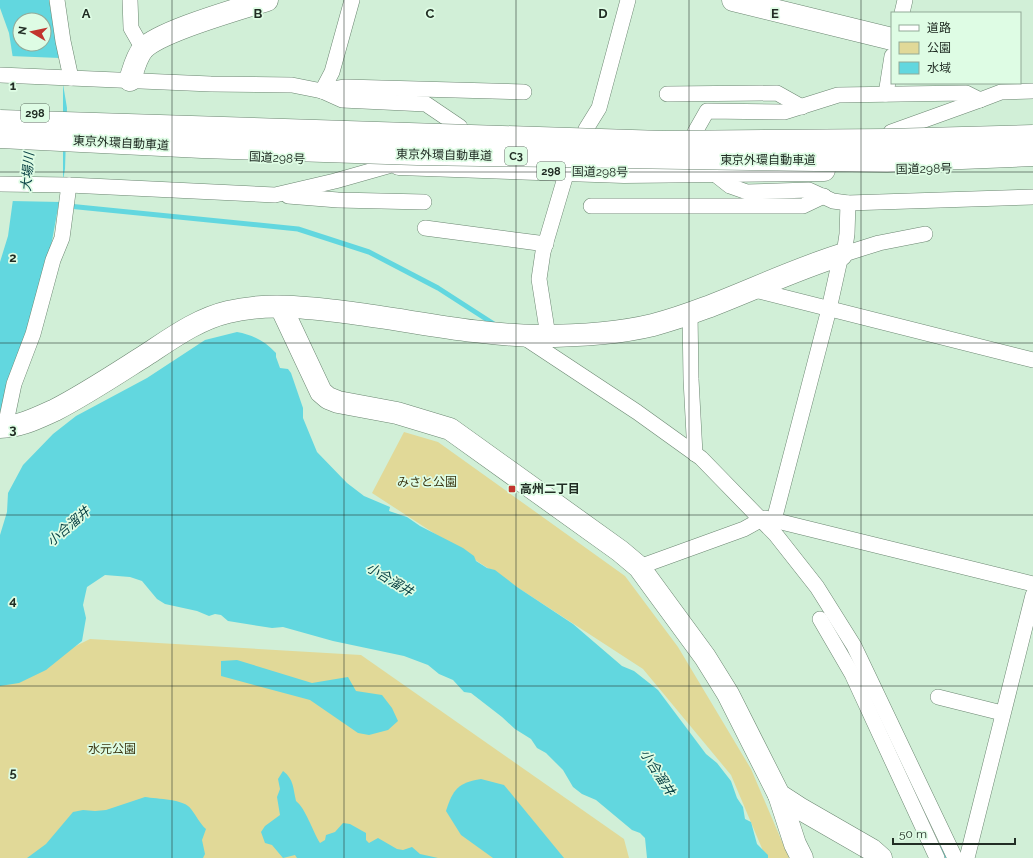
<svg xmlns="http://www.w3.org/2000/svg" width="1033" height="858" viewBox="0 0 1033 858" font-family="Raleway,'Noto Sans JP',sans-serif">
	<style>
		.green { fill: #e1d998 }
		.water { fill: #62d7df; fill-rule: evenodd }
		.pier { fill: #d1efd7 }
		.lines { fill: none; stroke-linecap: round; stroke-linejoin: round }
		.stream { stroke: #62d7df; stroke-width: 5 }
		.street-casing { stroke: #6b8671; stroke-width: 16 }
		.secondary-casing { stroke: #6b8671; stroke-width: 23 }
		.highway-casing { stroke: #6b8671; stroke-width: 23 }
		.street { stroke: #fff; stroke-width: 15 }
		.secondary { stroke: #fff; stroke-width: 22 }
		.highway { stroke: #fff; stroke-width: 22 }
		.highway-bridge-casing { stroke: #6b8671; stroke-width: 23; stroke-linecap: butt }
		.highway-bridge { stroke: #fff; stroke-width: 22 }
		.grid { fill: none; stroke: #212d24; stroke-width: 1; stroke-opacity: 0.55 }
		.poi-dot { fill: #c2342e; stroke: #defce4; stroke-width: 1.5 }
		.labels { text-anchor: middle; stroke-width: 3.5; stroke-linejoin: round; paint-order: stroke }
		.shield { fill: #defce4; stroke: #5a6b5e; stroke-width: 1 }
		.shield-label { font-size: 11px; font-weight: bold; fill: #212d24 }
		.street-label { font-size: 12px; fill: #212d24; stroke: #defce4 }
		.park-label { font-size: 12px; fill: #3a3511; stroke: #defce4 }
		.poi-label { font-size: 12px; font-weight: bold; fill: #212d24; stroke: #defce4; text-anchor: start }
		.water-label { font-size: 13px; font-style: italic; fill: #084144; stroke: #defce4 }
		.grid-label { font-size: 13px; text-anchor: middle; font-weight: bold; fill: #212d24; stroke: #defce4; stroke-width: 3.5; stroke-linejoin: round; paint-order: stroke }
	</style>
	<rect width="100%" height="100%" fill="#d1efd7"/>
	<g class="green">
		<polygon points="404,432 438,442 625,576 678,647 751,769 789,858 766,858 731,775 643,669 372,493"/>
		<polygon points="90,639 361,655 624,839 629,858 0,858 0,683"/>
	</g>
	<g class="water">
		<path d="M0,0h49l18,108 -2,61 -13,72 -30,105 -22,67v-151l8,-26 9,-66 4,-60 -12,-77 -9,-25zM20,20h24v24h-24z"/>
		<path d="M237,332c16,3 28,9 39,21v4l4,11 8,1 3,4 12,35v10l14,34 30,31 17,13 26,11 -1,4 18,6 13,9 43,22 11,8 2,5 11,7 8,2 22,17 56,37 49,42 12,5 24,19 48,64 11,9 14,18 6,17 6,9 2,12 6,3 6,22 11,11v3h-121l-2,-20 -5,-5 -8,-3 -36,-30 -14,-6 -9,-7 -10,-17 -17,-17 -9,-5 -6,-9 -16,-10 -13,-12 -31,-24 -7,-1 -11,-12 -14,-6 -11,-9 -24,-9 -71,-15 -50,-14 -11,1 -44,-7 -7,-6 -6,-1 -6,2 -12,-5 -32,-7 -8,-5 -15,-18 -12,-4 -25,-2 -18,12 -4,18 3,13 -4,23 -36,29 -27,13 -19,3v-151l7,-23 1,-19 15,-28 30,-31 23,-18 71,-38 58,-38z"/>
		<polygon points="237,660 312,683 348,677 356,691 382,695 392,708 398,721 388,730 369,735 358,733 310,700 221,676 221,661"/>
		<path d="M283,771c11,8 10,18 13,30 10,8 16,29 24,42l5,-3 1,-5 9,-3 8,-9 7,1 16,9v7l3,3 9,-5 19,11 6,1 9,-3 8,7 18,4h-141l-2,-3 -12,3 -11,-13 -7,-2 -4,-11 4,-6 15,-11 -3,-18 3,-8 -2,-10z"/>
		<path d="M481,779l23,6 60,73h-71l-32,-23 -15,-24c7,-22 12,-28 35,-32z"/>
		<path d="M145,797c12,2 40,2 46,12 5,6 9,15 15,20l-4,11 3,14 -2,4h-176l19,-14 27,-32 10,-2 12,1 11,-1z"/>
	</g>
	<polygon class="pier" points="10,56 60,58 63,71 63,190 61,202 11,201 15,170 19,110"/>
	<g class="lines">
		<g class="stream">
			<polyline points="68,206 298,229 369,252 438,288 497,326"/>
			<polyline points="941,848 945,858"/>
		</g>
		<g class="street-casing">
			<g id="street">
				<polyline points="57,0 63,41 71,78"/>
				<polyline points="130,0 131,28 143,49"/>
				<polyline points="902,13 905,0"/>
				<polyline points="0,75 211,84 292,85 322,91 342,100 426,104 460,127"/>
				<polyline points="322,91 345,87 524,92"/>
				<polyline points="322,91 332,72 352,0"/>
				<polyline points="667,94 777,93 802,107"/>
				<polyline points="886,94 892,56"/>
				<polyline points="695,132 707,111 784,112 838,95 966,93 980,100 1001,92 1033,91"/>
				<polyline points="891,132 980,100"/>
				<polyline points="711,171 730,186 747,192 809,190 833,201 848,203 1033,197"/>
				<polyline points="0,184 69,185 275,195 335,181 395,164"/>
				<polyline points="288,196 338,200 424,202"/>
				<polyline points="591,206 803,206 824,196"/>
				<polyline points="425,228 546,244"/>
				<polyline points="844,254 847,234 848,203"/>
				<polyline points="751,289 1033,360"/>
				<polyline points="690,313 691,379 695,454"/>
				<polyline points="522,336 637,412 701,458 776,535 817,587 854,646 955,858"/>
				<polyline points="548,336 539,279 543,252 567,171 586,129 599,108 628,0"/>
				<polyline points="5,427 14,384 33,334 53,260 62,238 69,185"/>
				<polyline points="765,518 1033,584"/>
				<polyline points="774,520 829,309 841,255 879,243 925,234"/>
				<polyline points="639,567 744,529 762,519"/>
				<polyline points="820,619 852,674 937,858"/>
				<polyline points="938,697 1002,713"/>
				<polyline points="967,858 1033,595"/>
			</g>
		</g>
		<g class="secondary-casing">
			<g id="secondary">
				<polyline points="733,0 892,39"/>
				<path d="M130,80c3,-9 6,-23 13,-31 17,-18 97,-40 124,-49"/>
				<polyline points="281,307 321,392 328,398 338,402 397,413 450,429 620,551 639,567 705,657 728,694 779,795 799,808 872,850 881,858"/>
				<path d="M0,427c20,0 37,-9 55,-17 31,-16 61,-36 91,-55 26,-17 52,-36 82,-43 40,-10 84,-4 124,1 62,8 124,22 186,23 38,0 78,-2 115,-11 64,-17 124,-50 188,-70"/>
				<polyline points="779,795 795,844 802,858"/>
			</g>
		</g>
		<g class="highway-casing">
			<polyline id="highway" points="399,164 624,172 824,170"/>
		</g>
		<use href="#street" class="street"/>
		<use href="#secondary" class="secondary"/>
		<use href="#highway" class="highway"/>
		<g class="highway-bridge-casing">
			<g id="highway-bridge">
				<polyline points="0,121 663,142 887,140 1033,136"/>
				<polyline points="0,137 202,147 417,154 887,161 1033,155"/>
			</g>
		</g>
		<use href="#highway-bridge" class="highway-bridge"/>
	</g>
	<path class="grid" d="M172,0v858M344,0v858M516,0v858M689,0v858M861,0v858M0,172h1033M0,343h1033M0,515h1033M0,686h1033"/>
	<rect class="poi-dot" x="508" y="485" width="8" height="8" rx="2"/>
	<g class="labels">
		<g class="shield">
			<rect x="21" y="104" width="28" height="18" rx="3"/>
			<rect x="505" y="147" width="22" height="18" rx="3"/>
			<rect x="537" y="162" width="28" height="18" rx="3"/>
		</g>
		<g class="shield-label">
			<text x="35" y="117">298</text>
			<text x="516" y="160">C3</text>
			<text x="551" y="175">298</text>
		</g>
		<g class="street-label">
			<text transform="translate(121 143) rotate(3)" y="4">東京外環自動車道</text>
			<text transform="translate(444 155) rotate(1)" y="4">東京外環自動車道</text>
			<text transform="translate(277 158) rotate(3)" y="4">国道298号</text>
			<text x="768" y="164">東京外環自動車道</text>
			<text transform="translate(924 169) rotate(-1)" y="4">国道298号</text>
			<text transform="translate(600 172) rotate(1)" y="4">国道298号</text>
		</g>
		<g class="park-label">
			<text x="427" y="486">みさと公園</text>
			<text x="112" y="753">水元公園</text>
		</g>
		<g class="poi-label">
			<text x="520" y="493">高州二丁目</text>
		</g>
		<g class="water-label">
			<text transform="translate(27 172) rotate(-85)" y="5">大場川</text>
			<text transform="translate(68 526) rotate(-41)" y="5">小合溜井</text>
			<text transform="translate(390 579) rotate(31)" y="5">小合溜井</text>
			<text transform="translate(658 772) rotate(57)" y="5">小合溜井</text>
		</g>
	</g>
	<g class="grid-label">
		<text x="86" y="18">A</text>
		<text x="258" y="18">B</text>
		<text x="430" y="18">C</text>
		<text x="603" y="18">D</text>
		<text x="775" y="18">E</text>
		<text x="13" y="90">1</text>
		<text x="13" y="262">2</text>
		<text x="13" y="434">3</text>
		<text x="13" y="605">4</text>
		<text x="13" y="777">5</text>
	</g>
	<rect x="891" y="12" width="130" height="72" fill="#defce4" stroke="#92a997"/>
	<rect x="899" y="25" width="20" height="6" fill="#ffffff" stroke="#92a997"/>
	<text x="927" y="32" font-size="12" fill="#212d24">道路</text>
	<rect x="899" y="42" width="20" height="12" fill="#e1d998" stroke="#92a997"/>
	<text x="927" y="52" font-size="12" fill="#212d24">公園</text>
	<rect x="899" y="62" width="20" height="12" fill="#62d7df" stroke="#92a997"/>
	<text x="927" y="72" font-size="12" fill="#212d24">水域</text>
	<g transform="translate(32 32) rotate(279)"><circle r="19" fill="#defce4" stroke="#92a997"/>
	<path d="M0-3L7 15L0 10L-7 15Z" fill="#c2342e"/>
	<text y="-6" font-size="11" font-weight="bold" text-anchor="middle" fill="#212d24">N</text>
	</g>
	<path d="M893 838v6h122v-6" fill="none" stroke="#212d24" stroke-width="2"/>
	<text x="899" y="838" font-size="12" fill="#212d24" stroke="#defce4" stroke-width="3" paint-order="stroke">50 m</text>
</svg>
